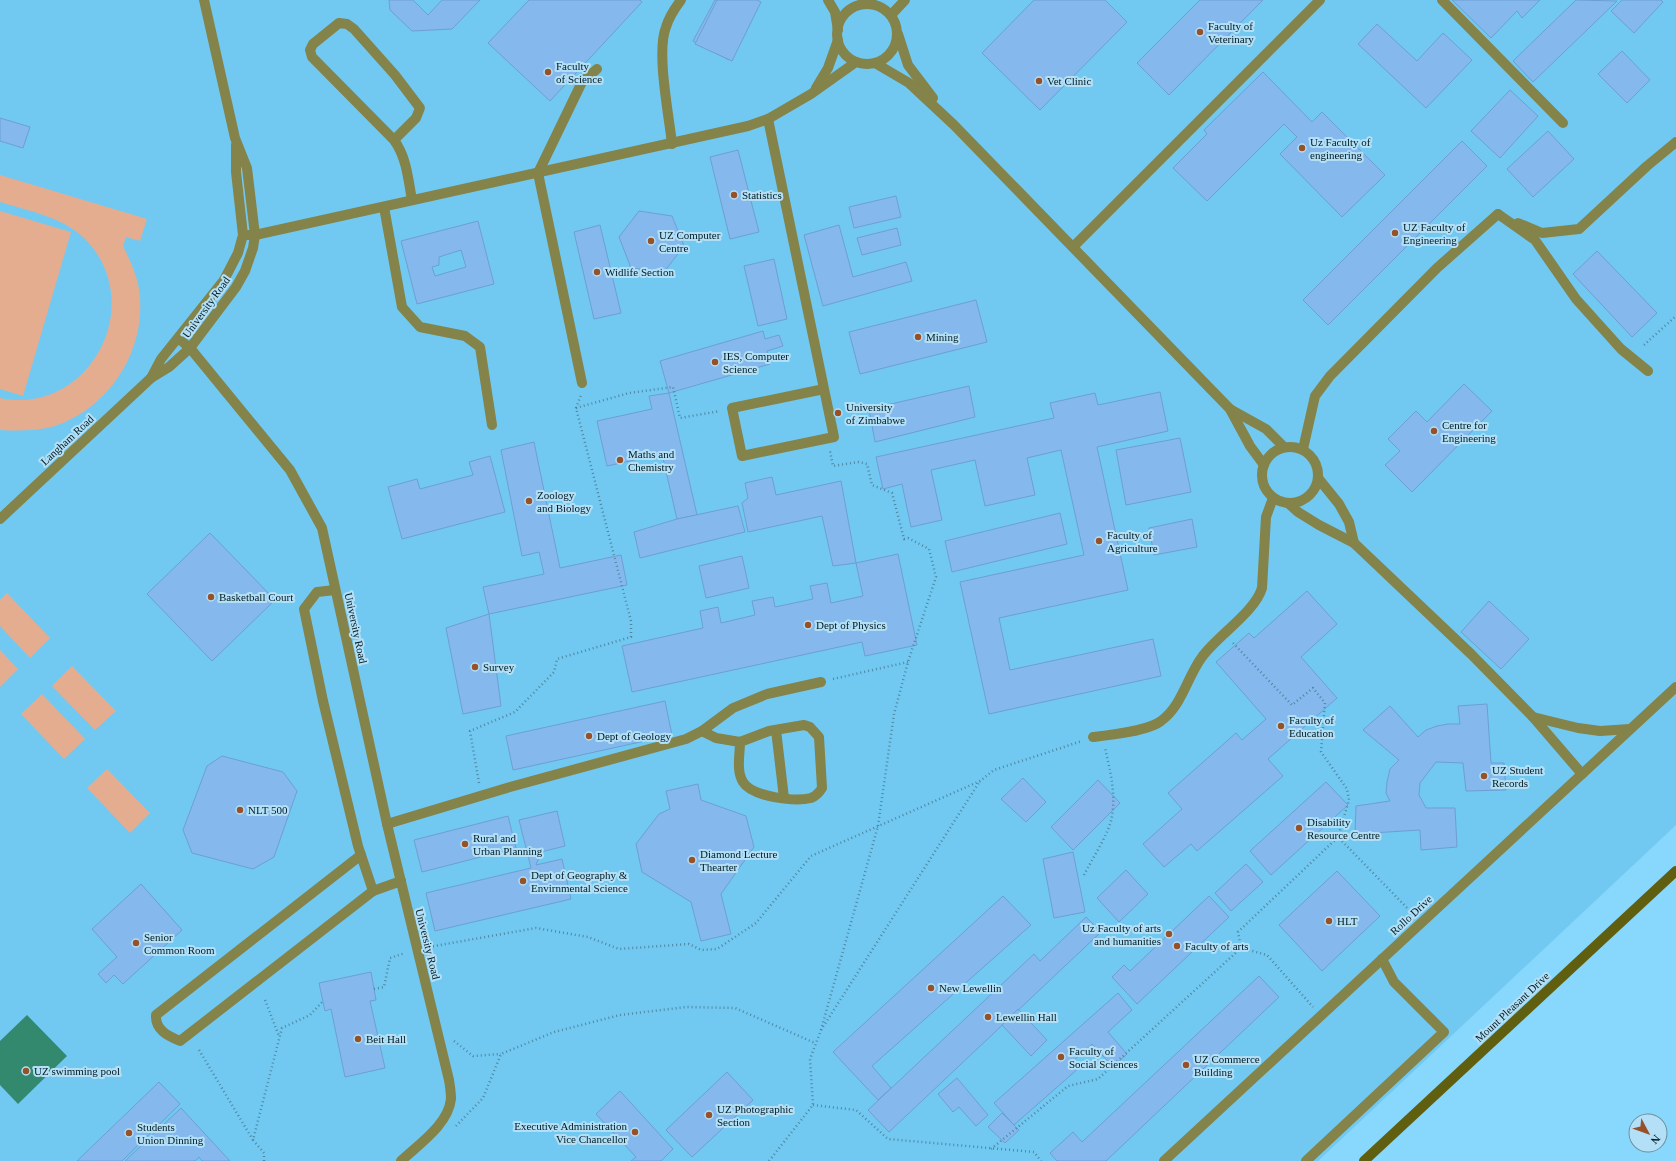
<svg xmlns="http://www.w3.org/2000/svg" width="1676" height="1161" viewBox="0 0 1676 1161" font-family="Georgia,serif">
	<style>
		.built { fill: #71c9f2 }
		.green { fill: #e5ad8f }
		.water { fill: #32896e }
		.building { fill: #85b9ee; stroke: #6c9fd2; fill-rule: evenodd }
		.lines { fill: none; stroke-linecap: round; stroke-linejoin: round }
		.path { stroke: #4f87a0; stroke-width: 2.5; stroke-dasharray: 1 3; stroke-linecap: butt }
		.lane { stroke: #83834a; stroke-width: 10 }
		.street { stroke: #83834a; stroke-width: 10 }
		.secondary { stroke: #605f0f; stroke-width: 10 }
		.poi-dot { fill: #975128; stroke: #b3e0f6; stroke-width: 1.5 }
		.labels { text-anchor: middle; stroke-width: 4; stroke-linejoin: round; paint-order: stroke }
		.poi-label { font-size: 11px; fill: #021a24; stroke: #b3e0f6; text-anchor: start }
		.street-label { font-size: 11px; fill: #021a24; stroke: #b3e0f6 }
	</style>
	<rect width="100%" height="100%" fill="#88d7fc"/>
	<polygon class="built" points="0,0 1676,0 1676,825 1318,1161 0,1161"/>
	<g class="green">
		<path d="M0,175l147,44 -7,22 -14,-4 -3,9c8,16 16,33 17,52 4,56 -32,110 -85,128 -18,5 -36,5 -55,4v-32c89,19 149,-94 85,-159 -22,-22 -56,-28 -85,-37z"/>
		<polygon points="0,211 71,232 23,396 0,389"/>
		<polygon points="7,593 50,638 30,658 0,626 0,600"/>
		<polygon points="0,650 18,669 0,687"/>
		<polygon points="72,666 116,711 95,730 52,686"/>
		<polygon points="42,694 85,739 64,759 21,714"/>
		<polygon points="107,769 150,813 130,833 87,788"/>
	</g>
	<polygon class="water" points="27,1015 67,1056 18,1104 0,1085 0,1041"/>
	<g class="building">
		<polygon points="389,0 413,0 428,15 442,0 480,0 452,29 412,31 390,10"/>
		<polygon points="529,0 640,0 642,2 550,101 488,43"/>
		<polygon points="715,0 754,0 759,3 729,60 693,41"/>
		<polygon points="717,0 757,0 761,2 732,61 695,44"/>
		<polygon points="1034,0 1105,0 1127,22 1040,110 982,53"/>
		<polygon points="1200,0 1263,0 1169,95 1137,63"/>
		<polygon points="1452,0 1540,0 1522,18 1517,11 1491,38"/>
		<polygon points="1576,0 1617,1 1533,82 1513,61"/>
		<polygon points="1622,0 1661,0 1663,2 1634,33 1611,11"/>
		<polygon points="1377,24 1417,61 1443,33 1472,60 1426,108 1358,44"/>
		<polygon points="1622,51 1650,80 1627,103 1598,74"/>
		<polygon points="1263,72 1312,122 1322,112 1385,175 1342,217 1280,154 1297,137 1284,124 1207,201 1173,168 1207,134 1204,130"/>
		<polygon points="1510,90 1538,116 1500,158 1471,131"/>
		<polygon points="0,118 30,127 23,148 0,141"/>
		<polygon points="1548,131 1574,159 1533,197 1507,169"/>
		<polygon points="1462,141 1487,166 1328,325 1303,300"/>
		<polygon points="738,150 759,232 730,239 710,157"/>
		<polygon points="896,196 901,217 854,228 849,207"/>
		<polygon points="639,211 672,216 684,246 664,272 631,268 619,237"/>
		<path d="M478,221l16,63 -77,20 -16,-63zM461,250l5,17 -31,9 -3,-9 7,-2v-8z"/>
		<polygon points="600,225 621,313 594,319 574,232"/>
		<polygon points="839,225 853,277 906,262 912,281 823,306 804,235"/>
		<polygon points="897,228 901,245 862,255 857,238"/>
		<polygon points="1597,251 1657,313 1632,337 1573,274"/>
		<polygon points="774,259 787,319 758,326 744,266"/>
		<polygon points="976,300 987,342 860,374 849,332"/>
		<polygon points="763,331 765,339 779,335 783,346 767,351 770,364 669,393 660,361"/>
		<polygon points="1464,384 1492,411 1412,492 1385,465 1400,451 1388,439 1416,411 1427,422"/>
		<polygon points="969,386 975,417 875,442 869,409"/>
		<polygon points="1160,392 1168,431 1097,447 1128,590 999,618 1010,670 1153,639 1161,676 989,714 960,582 1084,555 1061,450 1027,458 1035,495 985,506 975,460 931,470 942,520 911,527 902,484 883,489 876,457 1054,418 1050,403 1095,393 1098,405"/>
		<polygon points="669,393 697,515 677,519 662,454 607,466 597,421 652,409 649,396"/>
		<polygon points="1180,438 1191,492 1126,505 1116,450"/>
		<polygon points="534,442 560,568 621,555 627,585 489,614 483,587 544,574 539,552 522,556 501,450"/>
		<polygon points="490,456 505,512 402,539 388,487 417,479 420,489 473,475 469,462"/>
		<polygon points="772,477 776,495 841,481 856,563 833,566 822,516 748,532 742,503 748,498 745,483"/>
		<polygon points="738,506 745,532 640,558 634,532 677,519"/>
		<polygon points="1060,513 1067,544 952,572 945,541"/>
		<polygon points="1192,519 1197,547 1154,555 1149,528"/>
		<polygon points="210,533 275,600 212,661 147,594"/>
		<polygon points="898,554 917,645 865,656 862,642 632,692 622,646 703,628 700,611 718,607 721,623 755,615 752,601 773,597 775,607 813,599 810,586 827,583 831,603 863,596 856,563"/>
		<polygon points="742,556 749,588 706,598 699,566"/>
		<polygon points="1307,591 1337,624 1301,657 1337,698 1268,759 1283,776 1197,851 1191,844 1164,867 1143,844 1182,809 1168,793 1236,733 1242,740 1266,719 1216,662 1249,633 1254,638"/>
		<polygon points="1489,601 1529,639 1501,669 1461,632"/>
		<polygon points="489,614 501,706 463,714 446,628"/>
		<polygon points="665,701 672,735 513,770 506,736"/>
		<polygon points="1487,704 1491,763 1504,763 1506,790 1466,791 1463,763 1436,762 1420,783 1419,795 1426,808 1455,808 1457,847 1421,850 1420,830 1355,834 1356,806 1390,801 1386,793 1387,782 1390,769 1399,760 1363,730 1390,706 1418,737 1426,730 1437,726 1448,724 1460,724 1458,706"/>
		<polygon points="222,756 283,772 297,791 274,857 253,869 192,853 183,830 207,766"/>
		<polygon points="1023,778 1046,802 1026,822 1001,799"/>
		<polygon points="1098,780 1120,803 1073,850 1051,827"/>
		<polygon points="1326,782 1348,805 1271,875 1250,851"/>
		<polygon points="698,784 701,800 746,816 754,847 721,894 731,934 701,941 691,902 642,872 636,844 659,814 670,809 666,791"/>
		<polygon points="557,811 565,846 541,852 536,865 562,859 571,899 435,931 426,893 531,868 519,820"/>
		<polygon points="508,816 516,848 422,872 414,840"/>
		<polygon points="1073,852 1085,912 1054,918 1043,859"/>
		<polygon points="1246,864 1263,882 1231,911 1215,893"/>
		<polygon points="1126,870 1148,894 1119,922 1097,898"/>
		<polygon points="1337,871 1380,916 1322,971 1279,925"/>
		<polygon points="141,884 182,930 123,984 114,975 106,983 98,974 117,957 92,929"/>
		<polygon points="1003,896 1031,925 872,1066 891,1088 878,1100 833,1052"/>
		<polygon points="1209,896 1229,917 1137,1004 1112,977 1124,965 1130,971"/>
		<polygon points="1086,917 1101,932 889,1132 868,1110 1034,954 1040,961"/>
		<polygon points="371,972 376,1000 370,1001 385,1068 345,1077 331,1009 325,1011 319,983"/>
		<polygon points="1259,976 1279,997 1106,1161 1057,1161 1050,1153 1073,1132 1082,1142"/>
		<polygon points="1118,993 1132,1010 1108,1032 1127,1054 1113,1067 1092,1044 1074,1060 1080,1067 1014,1125 994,1103"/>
		<polygon points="1018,1009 1047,1040 1031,1056 1002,1025"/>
		<polygon points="727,1072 753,1100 692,1157 666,1130"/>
		<polygon points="957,1078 988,1115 976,1126 959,1107 953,1112 938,1094"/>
		<polygon points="159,1082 180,1104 122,1161 77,1161"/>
		<polygon points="620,1091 673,1149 661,1161 631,1161 636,1157 596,1114"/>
		<polygon points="181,1108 230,1161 202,1161 199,1157 195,1161 125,1161"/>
		<polygon points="1002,1113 1019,1130 1005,1143 988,1127"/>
	</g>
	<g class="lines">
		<g class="path">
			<polyline points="1644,345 1676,316"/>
			<polyline points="576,408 629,393 673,387 680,418 720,411"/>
			<polyline points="1233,643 1292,705 1313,688 1325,703 1321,752 1347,789 1349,800 1338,837"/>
			<polyline points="833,679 908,662"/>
			<polyline points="479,783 470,731 515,712 554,672 557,659 631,637 631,621 576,408 581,395"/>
			<path d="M1084,875c8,-16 26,-43 28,-59 4,-23 -2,-46 -7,-68"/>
			<polyline points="429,947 536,928 588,937 619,949 689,944 701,950 717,949 756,923 811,856 980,781 994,770 1082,741"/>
			<polyline points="1241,948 1238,932 1338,837 1413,914"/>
			<polyline points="374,989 384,987 390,958 405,953"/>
			<polyline points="265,1000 279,1036"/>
			<polyline points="821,1030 878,826 894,714 908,662 936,577 929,549 908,538 904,539 892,493 872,485 867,464 858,462 833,466 830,451"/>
			<polyline points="454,1041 473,1056 501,1054"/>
			<polyline points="199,1050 253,1140"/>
			<polyline points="813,1105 856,1110 888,1139 1034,1152 1041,1161"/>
			<polyline points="456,1126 483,1098 501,1054 554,1032 620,1015 686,1007 735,1008 815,1043"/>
			<polyline points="991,1149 1068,1086 1098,1079 1241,948 1267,955 1313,1007"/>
			<polyline points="264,1161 264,1153 253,1140 282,1028 310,1015 323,1001"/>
			<polyline points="769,1161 813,1105 810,1059 821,1030 980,781"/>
		</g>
		<g class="lane">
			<polyline points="1442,0 1563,123"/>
			<polyline points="891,15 905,0"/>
			<polyline points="768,119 834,437 742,456 732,408 824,389"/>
			<path d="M394,140l22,-22 4,-10 -25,-33 -41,-46 -7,-5 -8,-1 -26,21 -3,6 2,7 82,83c13,18 14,39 18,60"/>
			<path d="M672,144c-3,-29 -16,-92 -6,-117 3,-10 9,-19 15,-27"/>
			<polyline points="384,207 402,307 420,327 465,336 480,347 492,425"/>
			<polyline points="1498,214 1535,240 1576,299 1621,349 1648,371"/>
			<polyline points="1518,223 1542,233 1579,229 1647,166 1676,142"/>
			<polyline points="1073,247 1320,0"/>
			<polyline points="582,383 538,173 582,82 597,69"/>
			<polyline points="1303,449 1315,396 1330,376 1437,268 1498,214"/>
			<polyline points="335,590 317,592 304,609 323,701 358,846 373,891 401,881"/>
			<polyline points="776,730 784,798"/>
			<path d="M702,731l14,7 24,4 29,-11 35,-6 6,2 9,10 3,51c-3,5 -6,8 -11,10 -16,4 -59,-1 -68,-16 -7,-11 -3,-28 -3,-40"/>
			<path d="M1093,737c18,-2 55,-6 68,-16 21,-15 26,-44 41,-64 15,-21 53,-45 60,-69l4,-71 7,-19"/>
			<polyline points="387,824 510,787 686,739 702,731 733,708 767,694 821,682"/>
			<path d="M361,855l-205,160c-1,15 12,21 24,26l193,-150"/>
			<polyline points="1306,1161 1444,1032 1394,982 1382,959"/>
		</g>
		<g class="street">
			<polyline points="828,0 835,12 838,30"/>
			<circle cx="867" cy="34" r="30"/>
			<polyline points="898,34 908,65 933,98"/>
			<polyline points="875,63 909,83 954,125 1230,409 1250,446 1264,465"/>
			<polyline points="816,88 828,68 838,40"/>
			<polyline points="243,235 255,235 748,126 768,119 811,94 856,62"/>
			<path d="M179,339l11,9 100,122 32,58 65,296 62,256c1,6 2,13 2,19 -3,26 -32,45 -50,62"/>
			<polyline points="151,378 161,359 224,280 238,253 243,235 236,172 236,145"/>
			<polyline points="1230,409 1266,429 1284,447"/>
			<circle cx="1290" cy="475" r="28"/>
			<polyline points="1318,478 1339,504 1349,522 1354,543"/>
			<polyline points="1288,503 1298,512 1319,525 1354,543 1471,654 1533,717 1582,774"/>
			<polyline points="0,519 151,378 169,367 190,348 236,287 245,271 253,248 255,235 247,168 235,138 204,0"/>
			<polyline points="1533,717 1578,728 1600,731 1630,729"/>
			<polyline points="1164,1161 1676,687"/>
		</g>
		<polyline class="secondary" points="1364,1161 1676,871"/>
	</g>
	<g class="poi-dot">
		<circle cx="1200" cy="32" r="4"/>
		<circle cx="548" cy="72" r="4"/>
		<circle cx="1039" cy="81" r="4"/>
		<circle cx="1302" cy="148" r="4"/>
		<circle cx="734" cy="195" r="4"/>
		<circle cx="1395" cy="233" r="4"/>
		<circle cx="651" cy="241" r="4"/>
		<circle cx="597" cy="272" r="4"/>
		<circle cx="918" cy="337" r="4"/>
		<circle cx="715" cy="362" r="4"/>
		<circle cx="838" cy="413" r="4"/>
		<circle cx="1434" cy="431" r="4"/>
		<circle cx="620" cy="460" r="4"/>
		<circle cx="529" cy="501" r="4"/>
		<circle cx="1099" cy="541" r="4"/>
		<circle cx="211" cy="597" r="4"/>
		<circle cx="808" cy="625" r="4"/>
		<circle cx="475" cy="667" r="4"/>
		<circle cx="1281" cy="726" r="4"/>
		<circle cx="589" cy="736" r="4"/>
		<circle cx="1484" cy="776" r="4"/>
		<circle cx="240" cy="810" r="4"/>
		<circle cx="1299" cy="828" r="4"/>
		<circle cx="465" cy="844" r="4"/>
		<circle cx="692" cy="860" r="4"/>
		<circle cx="523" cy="881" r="4"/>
		<circle cx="1329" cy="921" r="4"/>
		<circle cx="1169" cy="934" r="4"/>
		<circle cx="136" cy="943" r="4"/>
		<circle cx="1177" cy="946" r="4"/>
		<circle cx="931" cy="988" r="4"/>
		<circle cx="988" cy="1017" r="4"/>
		<circle cx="358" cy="1039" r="4"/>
		<circle cx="1061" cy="1057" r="4"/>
		<circle cx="1186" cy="1065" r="4"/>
		<circle cx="26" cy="1071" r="4"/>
		<circle cx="709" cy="1115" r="4"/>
		<circle cx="635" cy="1132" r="4"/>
		<circle cx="129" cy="1133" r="4"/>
	</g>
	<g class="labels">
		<g class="poi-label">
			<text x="1208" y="30">Faculty of<tspan x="1208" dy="13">Veterinary</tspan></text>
			<text x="556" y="70">Faculty<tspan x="556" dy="13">of Science</tspan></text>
			<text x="1047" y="85">Vet Clinic</text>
			<text x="1310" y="146">Uz Faculty of<tspan x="1310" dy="13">engineering</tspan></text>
			<text x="742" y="199">Statistics</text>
			<text x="1403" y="231">UZ Faculty of<tspan x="1403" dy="13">Engineering</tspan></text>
			<text x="659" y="239">UZ Computer<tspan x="659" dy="13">Centre</tspan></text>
			<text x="605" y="276">Widlife Section</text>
			<text x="926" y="341">Mining</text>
			<text x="723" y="360">IES, Computer<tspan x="723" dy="13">Science</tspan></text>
			<text x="846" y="411">University<tspan x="846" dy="13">of Zimbabwe</tspan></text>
			<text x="1442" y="429">Centre for<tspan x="1442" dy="13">Engineering</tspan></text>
			<text x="628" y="458">Maths and<tspan x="628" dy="13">Chemistry</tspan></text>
			<text x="537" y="499">Zoology<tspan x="537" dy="13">and Biology</tspan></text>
			<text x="1107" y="539">Faculty of<tspan x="1107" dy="13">Agriculture</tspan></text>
			<text x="219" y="601">Basketball Court</text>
			<text x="816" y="629">Dept of Physics</text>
			<text x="483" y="671">Survey</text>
			<text x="1289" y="724">Faculty of<tspan x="1289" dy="13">Education</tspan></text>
			<text x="597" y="740">Dept of Geology</text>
			<text x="1492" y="774">UZ Student<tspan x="1492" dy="13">Records</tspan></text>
			<text x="248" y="814">NLT 500</text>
			<text x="1307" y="826">Disability<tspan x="1307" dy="13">Resource Centre</tspan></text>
			<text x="473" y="842">Rural and<tspan x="473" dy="13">Urban Planning</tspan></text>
			<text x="700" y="858">Diamond Lecture<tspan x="700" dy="13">Thearter</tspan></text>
			<text x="531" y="879">Dept of Geography &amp;<tspan x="531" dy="13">Envirnmental Science</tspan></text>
			<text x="1337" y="925">HLT</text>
			<text x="1161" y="932" text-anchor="end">Uz Faculty of arts<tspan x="1161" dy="13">and humanities</tspan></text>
			<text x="144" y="941">Senior<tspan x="144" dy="13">Common Room</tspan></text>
			<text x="1185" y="950">Faculty of arts</text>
			<text x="939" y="992">New Lewellin</text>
			<text x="996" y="1021">Lewellin Hall</text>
			<text x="366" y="1043">Beit Hall</text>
			<text x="1069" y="1055">Faculty of<tspan x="1069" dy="13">Social Sciences</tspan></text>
			<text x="1194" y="1063">UZ Commerce<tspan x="1194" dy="13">Building</tspan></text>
			<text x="34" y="1075">UZ swimming pool</text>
			<text x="717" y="1113">UZ Photographic<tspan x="717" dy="13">Section</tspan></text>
			<text x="627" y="1130" text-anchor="end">Executive Administration<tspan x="627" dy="13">Vice Chancellor</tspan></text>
			<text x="137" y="1131">Students<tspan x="137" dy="13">Union Dinning</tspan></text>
		</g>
		<g class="street-label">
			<text transform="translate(206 307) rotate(-54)" y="4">University Road</text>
			<text transform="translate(67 440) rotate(-43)" y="4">Langham Road</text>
			<text transform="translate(356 628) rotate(78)" y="4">University Road</text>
			<text transform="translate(1411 915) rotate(-43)" y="4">Rollo Drive</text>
			<text transform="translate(428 944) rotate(76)" y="4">University Road</text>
			<text transform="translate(1512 1007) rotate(-43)" y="4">Mount Pleasant Drive</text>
		</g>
	</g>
	<g transform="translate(1648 1133) rotate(131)"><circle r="19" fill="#b3e0f6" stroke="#6c91a2"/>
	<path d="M0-3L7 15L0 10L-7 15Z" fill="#975128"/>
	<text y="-6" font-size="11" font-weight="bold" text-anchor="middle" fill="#021a24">N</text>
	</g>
</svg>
